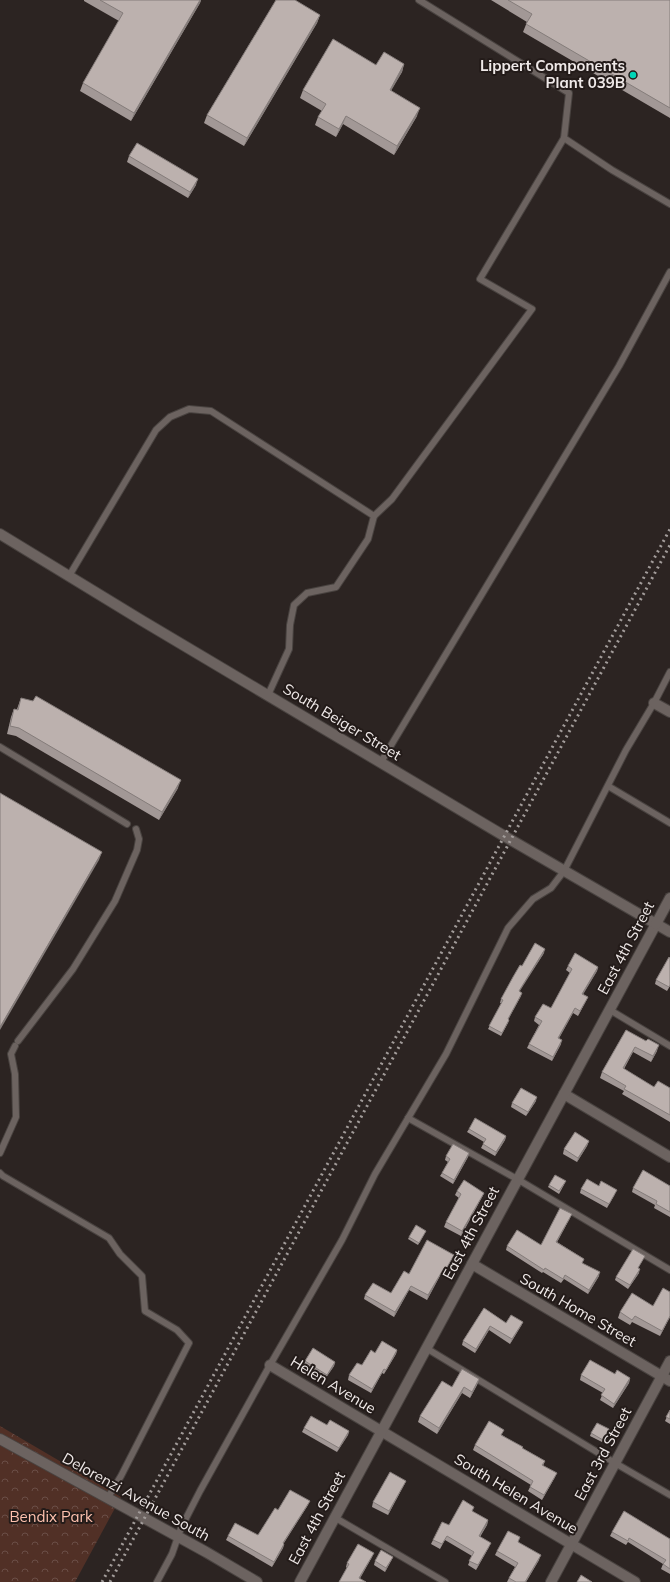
<svg xmlns="http://www.w3.org/2000/svg" width="670" height="1582" viewBox="0 0 670 1582" font-family="Mulish,sans-serif">
	<style>
		.park { fill: url(#park-crowns) }
		.lines { fill: none; stroke-linecap: round; stroke-linejoin: round }
		.service-casing { stroke: #494340; stroke-width: 8 }
		.minor-casing { stroke: #494340; stroke-width: 12 }
		.tertiary-casing { stroke: #494340; stroke-width: 12 }
		.service { stroke: #6c6360; stroke-width: 6 }
		.minor { stroke: #6c6360; stroke-width: 10 }
		.tertiary { stroke: #6c6360; stroke-width: 10 }
		.rail { stroke: #a29c9a; stroke-width: 3; stroke-dasharray: 2 4; stroke-linecap: butt }
		.wall { fill: #a29896 }
		.shaded-wall { fill: #847c7a }
		.building { fill: #bcb1ae; stroke: #847c7a }
		.poi-dot { fill: #00d5b7; stroke: #231b19; stroke-width: 1.5 }
		.labels { text-anchor: middle; stroke-width: 4; stroke-linejoin: round; paint-order: stroke }
		.poi-label { font-size: 15px; font-weight: bold; fill: #efe9e8; stroke: #231b19; text-anchor: end }
		.street-label { font-size: 15px; fill: #efe9e8; stroke: #231b19 }
		.park-label { font-size: 15px; fill: #fec1ae; stroke: #231b19 }
	</style>
	<defs>
		<pattern id="park-crowns" width="20" height="18" patternUnits="userSpaceOnUse"><rect width="20" height="18" fill="#513026"/><path d="M2 6a3 3 0 1 1 6 0M12 15a3 3 0 1 1 6 0" fill="none" stroke="#6a4e46"/></pattern>
	</defs>
	<rect width="100%" height="100%" fill="#2c2422"/>
	<polygon class="park" points="0,1426 121,1497 75,1582 0,1582"/>
	<g class="lines">
		<g class="service-casing">
			<g id="service">
				<polyline points="419,0 569,93 564,138 612,170 670,204"/>
				<polyline points="374,516 392,499 532,309 480,279 564,138"/>
				<polyline points="69,576 156,430 170,417 189,409 211,411 374,516 368,539 336,587 307,593 294,605 290,625 289,649 268,695"/>
				<polyline points="0,747 127,824"/>
				<polyline points="381,762 619,366 670,272"/>
				<polyline points="608,786 670,823"/>
				<polyline points="610,1010 670,1046"/>
				<polyline points="18,1041 73,969 115,901 137,850 139,839 136,829"/>
				<polyline points="408,1118 517,1179 670,1270"/>
				<polyline points="0,1153 16,1117 15,1074 11,1054 15,1046"/>
				<polyline points="0,1173 3,1176 109,1238 120,1254 142,1276 145,1311 177,1330 189,1343 121,1476 107,1499"/>
				<polyline points="426,1348 615,1463 670,1495"/>
				<polyline points="334,1517 445,1582"/>
				<polyline points="157,1582 172,1554 181,1528 200,1491 270,1365 342,1240 375,1174 446,1054 508,928 533,899 551,888 564,871 626,750 654,703 670,672"/>
			</g>
		</g>
		<g class="minor-casing">
			<g id="minor">
				<polyline points="654,703 670,712"/>
				<polyline points="564,1094 670,1157"/>
				<polyline points="472,1264 670,1381"/>
				<polyline points="270,1365 635,1582"/>
				<polyline points="0,1439 206,1552 257,1582"/>
				<polyline points="300,1582 656,924"/>
				<polyline points="551,1582 670,1361"/>
			</g>
		</g>
		<g class="tertiary-casing">
			<g id="tertiary">
				<polyline points="0,534 141,620 511,840 670,932"/>
				<polyline points="656,924 670,898"/>
			</g>
		</g>
		<use href="#service" class="service"/>
		<use href="#minor" class="minor"/>
		<use href="#tertiary" class="tertiary"/>
		<g class="rail">
			<polyline points="102,1582 670,529"/>
			<polyline points="110,1582 670,545"/>
		</g>
	</g>
	<g class="wall">
		<polygon points="84,0 201,0 200,3 131,121 80,91 83,83 119,21 84,1"/>
		<polygon points="491,0 670,0 670,118 523,32 527,22"/>
		<polygon points="320,15 317,23 244,146 204,123 207,115"/>
		<polygon points="404,64 402,72 391,90 417,116 394,155 343,124 336,137 315,125 318,117 322,111 300,98 303,90 376,65"/>
		<polygon points="129,156 196,185 188,198 127,162"/>
		<polygon points="21,698 178,788 159,820 16,736 7,734 11,717 14,709 17,709"/>
		<polygon points="544,953 519,991 521,996 508,1019 509,1020 508,1023 501,1036 488,1029 502,1003 500,1003 501,999 522,966"/>
		<polygon points="670,958 670,986 667,991 655,984 656,980"/>
		<polygon points="568,966 598,967 597,971 583,994 588,997 586,1001 578,1016 573,1013 559,1038 561,1044 552,1061 527,1048 529,1044 539,1025 534,1021 535,1017 551,1008 570,973 566,970"/>
		<polygon points="626,1030 657,1051 651,1062 633,1052 624,1069 654,1087 670,1088 670,1122 622,1094 624,1091 600,1078 602,1072"/>
		<polygon points="536,1101 526,1116 511,1107 512,1103"/>
		<polygon points="469,1129 506,1136 505,1140 495,1156 481,1148 484,1142 467,1132"/>
		<polygon points="589,1141 587,1146 577,1162 563,1154 564,1149"/>
		<polygon points="469,1153 468,1157 453,1184 440,1176 442,1173 448,1162 445,1160 446,1156"/>
		<polygon points="565,1183 559,1194 548,1187 549,1185"/>
		<polygon points="670,1186 670,1217 654,1208 655,1205 632,1192 633,1188"/>
		<polygon points="581,1189 615,1194 607,1208 580,1193"/>
		<polygon points="457,1191 484,1193 482,1197 461,1236 444,1227 446,1222 459,1198 455,1195"/>
		<polygon points="570,1218 557,1242 584,1259 582,1263 599,1276 588,1294 564,1279 561,1283 543,1272 542,1273 506,1250 507,1246 541,1245"/>
		<polygon points="426,1231 418,1245 408,1239 409,1237"/>
		<polygon points="645,1256 638,1268 639,1273 628,1289 615,1280 616,1277"/>
		<polygon points="452,1259 444,1273 442,1272 427,1300 409,1290 394,1317 364,1299 365,1295 391,1293 409,1274"/>
		<polygon points="484,1308 506,1323 523,1322 521,1326 510,1344 489,1330 475,1353 462,1345 463,1341"/>
		<polygon points="620,1312 670,1317 660,1336 632,1322 630,1325 618,1318"/>
		<polygon points="397,1350 396,1354 384,1374 382,1373 371,1393 348,1380 349,1375 362,1365 375,1353"/>
		<polygon points="305,1361 335,1362 334,1366 325,1379 304,1365"/>
		<polygon points="615,1374 630,1378 629,1383 613,1408 600,1400 603,1393 580,1380 581,1375"/>
		<polygon points="479,1379 477,1385 470,1398 462,1393 437,1434 418,1422 420,1416 452,1387"/>
		<polygon points="670,1410 670,1424 665,1421"/>
		<polygon points="327,1425 349,1431 348,1435 337,1452 302,1432 304,1428"/>
		<polygon points="608,1432 602,1442 590,1436 591,1433"/>
		<polygon points="502,1435 522,1448 545,1461 543,1466 555,1477 542,1500 528,1491 531,1485 473,1450 475,1445"/>
		<polygon points="406,1481 404,1485 388,1515 372,1507 373,1502"/>
		<polygon points="308,1505 284,1543 284,1544 283,1548 272,1567 226,1540 228,1536 258,1535 278,1510"/>
		<polygon points="473,1512 488,1520 487,1525 480,1537 489,1547 476,1570 468,1565 472,1556 445,1540 440,1549 431,1544 433,1540 449,1525"/>
		<polygon points="612,1532 670,1539 670,1574 661,1569 663,1564 628,1542 626,1545 610,1536"/>
		<polygon points="518,1542 539,1560 526,1582 507,1582 509,1578 515,1567 495,1555 497,1551"/>
		<polygon points="372,1557 360,1578 339,1582 347,1568 346,1567 347,1563"/>
		<polygon points="393,1557 391,1561 385,1572 374,1565 375,1561"/>
	</g>
	<g class="shaded-wall">
		<polygon points="200,0 201,0 200,3 131,121 134,113"/>
		<polygon points="320,15 317,23 244,146 247,138"/>
		<polygon points="404,64 402,72 387,98 390,90"/>
		<polygon points="420,108 417,116 394,155 397,146"/>
		<polygon points="346,116 343,124 336,137 339,129"/>
		<polygon points="198,179 196,185 188,198 190,192"/>
		<polygon points="181,780 178,788 159,820 162,812"/>
		<polygon points="102,852 99,860 0,1030 0,1027"/>
		<polygon points="545,949 544,953 518,994 519,991"/>
		<polygon points="598,967 597,971 581,998 582,994"/>
		<polygon points="522,993 521,996 507,1022 508,1019"/>
		<polygon points="588,997 586,1001 578,1016 580,1011"/>
		<polygon points="575,1008 573,1013 557,1042 558,1038"/>
		<polygon points="562,1040 561,1044 552,1061 553,1057"/>
		<polygon points="659,1045 657,1051 651,1062 653,1056"/>
		<polygon points="635,1047 633,1052 621,1073 623,1068"/>
		<polygon points="537,1097 536,1101 526,1116 528,1112"/>
		<polygon points="506,1136 505,1140 495,1156 496,1152"/>
		<polygon points="589,1141 587,1146 577,1162 578,1158"/>
		<polygon points="469,1153 468,1157 453,1184 454,1180"/>
		<polygon points="484,1193 482,1197 461,1236 462,1231"/>
		<polygon points="572,1214 570,1218 555,1246 556,1242"/>
		<polygon points="444,1268 442,1272 427,1300 428,1295"/>
		<polygon points="640,1269 639,1273 628,1289 630,1285"/>
		<polygon points="600,1272 599,1276 588,1294 589,1290"/>
		<polygon points="411,1286 409,1290 394,1317 395,1312"/>
		<polygon points="670,1316 670,1317 660,1336 662,1331"/>
		<polygon points="523,1322 521,1326 510,1344 512,1339"/>
		<polygon points="490,1326 489,1330 475,1353 476,1349"/>
		<polygon points="397,1350 396,1354 384,1374 386,1370"/>
		<polygon points="335,1362 334,1366 325,1379 327,1375"/>
		<polygon points="384,1369 382,1373 371,1393 372,1389"/>
		<polygon points="630,1378 629,1383 613,1408 614,1404"/>
		<polygon points="479,1379 477,1385 470,1398 472,1392"/>
		<polygon points="464,1387 462,1393 437,1434 439,1428"/>
		<polygon points="349,1431 348,1435 337,1452 339,1448"/>
		<polygon points="557,1473 555,1477 542,1500 544,1495"/>
		<polygon points="406,1481 404,1485 388,1515 389,1511"/>
		<polygon points="310,1501 308,1505 281,1547 283,1543"/>
		<polygon points="488,1520 487,1525 477,1540 479,1536"/>
		<polygon points="491,1543 489,1547 476,1570 478,1565"/>
		<polygon points="284,1544 283,1548 272,1567 274,1562"/>
		<polygon points="374,1553 372,1557 358,1582 359,1578"/>
		<polygon points="541,1555 539,1560 526,1582 525,1582"/>
		<polygon points="393,1557 391,1561 385,1572 386,1568"/>
	</g>
	<g class="building">
		<polygon points="100,0 200,0 134,113 83,83 123,13"/>
		<polygon points="276,0 295,0 320,15 247,138 207,115"/>
		<polygon points="508,0 670,0 670,108 526,24 532,14"/>
		<polygon points="333,39 376,65 384,52 404,64 390,90 420,108 397,146 346,116 339,129 318,117 326,104 303,90"/>
		<polygon points="137,143 198,179 190,192 129,156"/>
		<polygon points="36,696 181,780 162,812 19,728 10,726 14,709 18,710 21,698 33,701"/>
		<polygon points="0,793 102,852 0,1027"/>
		<polygon points="535,943 545,949 519,991 522,993 508,1019 509,1020 502,1033 489,1026 503,1000 501,999 513,977 520,965 522,966"/>
		<polygon points="575,953 598,967 582,994 588,997 580,1011 575,1008 558,1038 562,1040 553,1057 529,1044 542,1021 535,1017 543,1004 551,1008 572,969 568,966"/>
		<polygon points="669,957 670,958 670,985 669,987 656,980"/>
		<polygon points="626,1030 646,1041 648,1039 659,1045 653,1056 635,1047 623,1068 654,1087 658,1081 670,1088 670,1115 624,1089 626,1086 602,1072"/>
		<polygon points="521,1088 537,1097 528,1112 512,1103"/>
		<polygon points="475,1118 506,1136 496,1152 483,1144 486,1139 469,1129"/>
		<polygon points="575,1132 589,1141 578,1158 564,1149"/>
		<polygon points="453,1144 469,1153 454,1180 442,1173 450,1159 446,1156"/>
		<polygon points="643,1170 670,1186 670,1212 656,1204 657,1201 633,1188"/>
		<polygon points="555,1175 566,1181 559,1191 549,1185"/>
		<polygon points="587,1179 599,1186 601,1181 617,1190 609,1204 581,1189"/>
		<polygon points="464,1180 484,1193 462,1231 446,1222 461,1194 457,1191"/>
		<polygon points="560,1208 572,1214 556,1242 584,1259 582,1263 600,1272 589,1290 565,1275 563,1279 545,1268 544,1270 507,1246 517,1230 541,1245"/>
		<polygon points="416,1225 426,1231 419,1243 409,1237"/>
		<polygon points="427,1240 454,1255 446,1269 444,1268 428,1295 411,1286 395,1312 365,1295 373,1283 391,1293 404,1271 409,1274"/>
		<polygon points="633,1249 645,1256 638,1268 640,1269 630,1285 616,1277"/>
		<polygon points="663,1288 670,1292 670,1316 662,1331 635,1316 632,1320 620,1312 632,1293 653,1306"/>
		<polygon points="484,1308 506,1323 511,1315 523,1322 512,1339 490,1326 476,1349 463,1341"/>
		<polygon points="382,1341 397,1350 386,1370 384,1369 372,1389 349,1375 357,1363 362,1365 371,1350 375,1353"/>
		<polygon points="313,1348 335,1362 327,1375 305,1361"/>
		<polygon points="590,1360 615,1374 617,1370 630,1378 614,1404 601,1395 605,1389 581,1375"/>
		<polygon points="462,1369 479,1379 472,1392 464,1387 439,1428 420,1416 442,1381 452,1387"/>
		<polygon points="670,1410 670,1419 666,1417"/>
		<polygon points="311,1416 327,1425 330,1420 349,1431 339,1448 304,1428"/>
		<polygon points="489,1421 504,1430 501,1435 523,1447 522,1448 545,1461 542,1465 557,1473 544,1495 530,1487 533,1481 475,1445"/>
		<polygon points="597,1423 609,1429 603,1440 591,1433"/>
		<polygon points="390,1472 406,1481 389,1511 373,1502"/>
		<polygon points="290,1490 310,1501 283,1543 284,1544 274,1562 228,1536 235,1523 258,1535 275,1508 278,1510"/>
		<polygon points="463,1500 474,1507 472,1511 488,1520 479,1536 491,1543 478,1565 469,1561 474,1552 447,1536 442,1544 433,1540 442,1522 449,1525"/>
		<polygon points="624,1511 670,1539 670,1569 663,1564 666,1560 629,1538 628,1541 612,1532"/>
		<polygon points="508,1531 520,1537 518,1542 541,1555 525,1582 516,1582 509,1578 518,1563 497,1551"/>
		<polygon points="358,1544 374,1553 359,1578 366,1582 339,1582 349,1564 347,1563"/>
		<polygon points="381,1550 393,1557 386,1568 375,1561"/>
		<polygon points="581,1575 592,1582 577,1582"/>
	</g>
	<circle class="poi-dot" cx="633" cy="75" r="4"/>
	<g class="labels">
		<g class="poi-label">
			<text x="625" y="71">Lippert Components<tspan x="625" dy="17">Plant 039B</tspan></text>
		</g>
		<g class="street-label">
			<text transform="translate(342 722) rotate(31)" y="5">South Beiger Street</text>
			<text transform="translate(626 948) rotate(-62)" y="5">East 4th Street</text>
			<text transform="translate(471 1233) rotate(-62)" y="5">East 4th Street</text>
			<text transform="translate(578 1310) rotate(30)" y="5">South Home Street</text>
			<text transform="translate(333 1385) rotate(31)" y="5">Helen Avenue</text>
			<text transform="translate(603 1454) rotate(-62)" y="5">East 3rd Street</text>
			<text transform="translate(516 1494) rotate(31)" y="5">South Helen Avenue</text>
			<text transform="translate(136 1497) rotate(29)" y="5">Delorenzi Avenue South</text>
			<text transform="translate(317 1518) rotate(-62)" y="5">East 4th Street</text>
		</g>
		<g class="park-label">
			<text x="51" y="1522">Bendix Park</text>
		</g>
	</g>
</svg>
